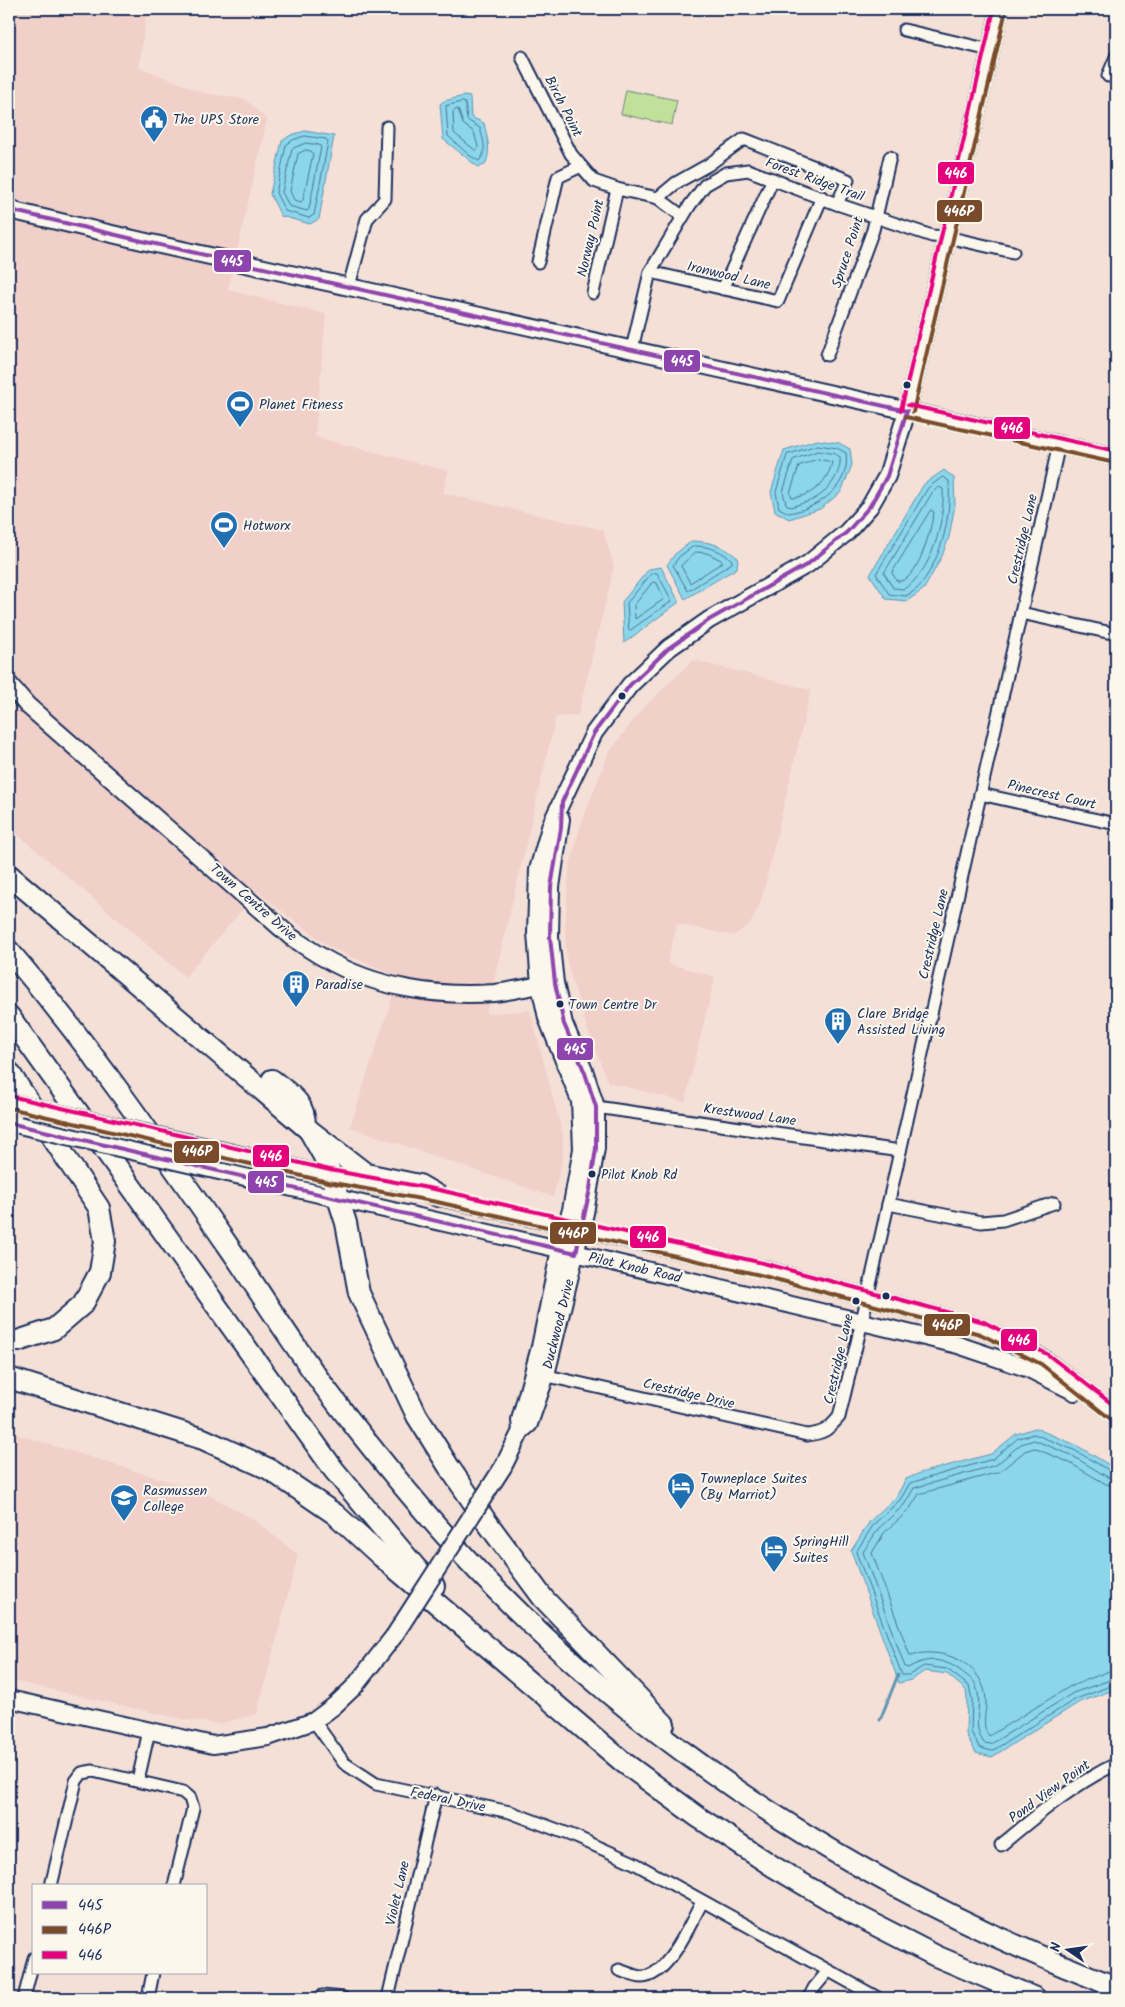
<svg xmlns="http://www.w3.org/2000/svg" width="1125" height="2007" viewBox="0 0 1125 2007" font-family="Kalam,sans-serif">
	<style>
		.built { fill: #f0d0c8 }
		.green { fill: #c1e19a; stroke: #6e887c }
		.water { fill: #8bd6eb; stroke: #5e93b3 }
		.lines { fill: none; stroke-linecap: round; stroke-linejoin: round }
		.shore { stroke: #487296; stroke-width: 1 }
		.stream { stroke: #5e93b3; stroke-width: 3 }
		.street-casing { stroke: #1b2f5e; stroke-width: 15 }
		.secondary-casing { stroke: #1b2f5e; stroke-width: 20 }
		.highway-casing { stroke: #1b2f5e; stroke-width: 24 }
		.street { stroke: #fbf7ec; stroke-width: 11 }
		.secondary { stroke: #fbf7ec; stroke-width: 16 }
		.highway { stroke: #fbf7ec; stroke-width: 20 }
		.secondary-bridge-casing { stroke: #1b2f5e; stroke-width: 20; stroke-linecap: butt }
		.secondary-bridge { stroke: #fbf7ec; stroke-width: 16 }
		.bus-1-casing { stroke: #fbf7ec; stroke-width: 8 }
		.bus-2-casing { stroke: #fbf7ec; stroke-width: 8 }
		.bus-3-casing { stroke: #fbf7ec; stroke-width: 8 }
		.bus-1 { stroke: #8e44ad; stroke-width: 4 }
		.bus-2 { stroke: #7a4b2a; stroke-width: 4 }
		.bus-3 { stroke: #e5007d; stroke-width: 4 }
		.bus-dot { fill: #1b2f5e; stroke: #fbf7ec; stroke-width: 2 }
		.labels { text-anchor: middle; stroke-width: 4; stroke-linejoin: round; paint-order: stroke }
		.bus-label { font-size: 13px; fill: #1b2f5e; stroke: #fbf7ec; text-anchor: start }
		.street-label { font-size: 14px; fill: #1b2f5e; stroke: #fbf7ec }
		.poi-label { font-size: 14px; fill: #1b2f5e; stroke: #fbf7ec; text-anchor: start }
		.line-badge { stroke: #fbf7ec; stroke-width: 2 }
		.badge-label { font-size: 14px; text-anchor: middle; font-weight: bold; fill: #fff }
	</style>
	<rect width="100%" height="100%" fill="#f5e0d7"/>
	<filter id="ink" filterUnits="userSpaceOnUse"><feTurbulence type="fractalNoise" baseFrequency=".02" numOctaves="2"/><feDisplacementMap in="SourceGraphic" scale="10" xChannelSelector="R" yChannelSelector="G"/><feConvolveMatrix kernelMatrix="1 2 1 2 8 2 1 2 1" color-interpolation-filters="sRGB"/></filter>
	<g filter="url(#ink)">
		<g class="built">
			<polygon points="9,9 147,9 139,67 204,93 245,99 267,120 228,290 326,314 315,437 448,471 443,493 603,530 614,567 578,715 556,717 486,1014 530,1010 563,1136 563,1157 553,1197 350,1127 399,977 331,948 257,892 185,977 9,827"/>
			<polygon points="693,660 811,690 762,898 751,923 734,936 677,924 667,963 715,977 685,1102 608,1082 588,1031 567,964 565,929 569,869 580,827 608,754 642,709"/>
			<polygon points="9,1432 203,1492 253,1519 298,1555 257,1714 219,1724 186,1720 9,1680"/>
		</g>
		<polygon class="green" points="626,90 677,100 672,125 621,114"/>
		<g class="water">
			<path d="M464,96l6,1 1,20 13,6c3,15 8,27 1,42l-7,2 -35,-28 -3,-35 4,-3z"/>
			<polygon points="305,131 334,136 319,219 310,224 281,216 270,194 282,141 291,135"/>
			<polygon points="817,440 839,443 850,449 852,465 841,492 820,509 789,519 775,511 771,492 784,450"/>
			<polygon points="944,470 954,478 955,505 949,537 942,556 924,589 907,601 886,599 870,575 924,484"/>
			<path d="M692,541c20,1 30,4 46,17l-1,10 -52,31 -18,-34 8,-11z"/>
			<polygon points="661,567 679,602 624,643 622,602 649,569"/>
			<polygon points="1035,1428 1076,1445 1116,1469 1116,1689 1078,1703 992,1757 976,1753 966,1734 967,1699 966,1690 947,1674 925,1671 911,1680 899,1683 851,1551 870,1521 896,1497 906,1479 920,1473 991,1454 1016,1434"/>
		</g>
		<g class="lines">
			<g class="shore">
				<path d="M463,102l2,1 2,17 13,8c3,11 8,24 -1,33l-10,-6 -21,-19 -2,-30z"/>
				<polygon points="458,109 463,124 474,132 478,147 476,151 454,133 453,112"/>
				<polygon points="305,136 326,139 328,142 314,215 309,218 285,211 276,193 286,145 293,140"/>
				<polygon points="306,143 319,145 321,147 309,209 307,211 289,206 282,192 292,149"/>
				<polygon points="306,150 311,151 313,154 303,200 301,202 294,200 290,191 298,154"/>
				<path d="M818,445l19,3 9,5c5,33 -27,55 -57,60l-10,-5 -3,-16 11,-37z"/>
				<path d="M818,451l17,3 5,3c2,16 -12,35 -26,42 -7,4 -16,5 -23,8l-5,-3 -3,-12 10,-32z"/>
				<path d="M818,459l14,3c-4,20 -20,34 -40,36l-2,-5 9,-27z"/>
				<path d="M943,477l6,4c2,35 -6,74 -28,103 -3,5 -10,9 -15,12l-17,-2 -13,-20 52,-86z"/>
				<path d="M939,487l4,2c2,32 -11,83 -39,100l-11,-1 -9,-15 48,-80z"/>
				<path d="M931,510l3,2c-3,16 -16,72 -37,69l-5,-8z"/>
				<path d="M694,546c15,0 26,4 38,14v3l-44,28 -15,-26 6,-8z"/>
				<polygon points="696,552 707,553 721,560 723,562 690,583 681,566"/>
				<polygon points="657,573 672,601 629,631 627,603 651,574"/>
				<polygon points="653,582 657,583 664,599 635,619 634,606"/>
				<polyline points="1116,1473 1112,1472 1074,1450 1034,1434 1018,1438 993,1459 910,1483 900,1500 874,1524 856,1552 902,1675 909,1675 924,1666 947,1669 969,1686 972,1699 971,1732 980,1748 992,1751 1076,1699 1116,1684"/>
				<path d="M1116,1479l-7,-1 -38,-23 -37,-15 -13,4 -25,21 -82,23 -10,17 -25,23 -16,24 42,115 3,1c22,-13 39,-9 58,7 4,3 9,6 10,11 8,21 -6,37 8,57l7,1 82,-51 43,-15"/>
				<path d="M1116,1487l-10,-3 -38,-22 -34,-14 -9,3 -26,21 -80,22 -10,16 -25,23 -12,20 38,103c4,0 9,-3 14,-3 32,-2 64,18 62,53 -1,10 -4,21 3,30l80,-49 40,-16h7"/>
			</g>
			<polyline class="stream" points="880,1720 898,1675"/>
			<g class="street-casing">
				<g id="street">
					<polyline points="904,30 990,50"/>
					<polyline points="522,57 571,154 581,166"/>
					<polyline points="1108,76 1116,57"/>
					<polyline points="658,198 676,183 708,165 744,139 848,180 837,204"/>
					<polyline points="538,262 558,177 581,166 594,181 617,189 658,198 682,216"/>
					<polyline points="650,272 778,301 822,197"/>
					<polyline points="349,286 367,219 385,199 387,127"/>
					<polyline points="723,289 773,179"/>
					<polyline points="593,293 617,189"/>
					<polyline points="632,349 650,272 690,205 705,185 726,173 748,170 837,204 932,236 947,237 1013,252"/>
					<polyline points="827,355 873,230 890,157"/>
					<polyline points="1021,613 1116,634"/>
					<polyline points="980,794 1116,824"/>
					<polyline points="596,1107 900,1151"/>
					<polyline points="888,1204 981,1222 1003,1220 1054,1203"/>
					<path d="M539,1374l268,61c17,-2 21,-5 32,-18l20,-83 200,-890"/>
					<polyline points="314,1721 344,1763 376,1784 510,1812 576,1837 634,1863 878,1998"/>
					<polyline points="138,1780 149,1731"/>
					<path d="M1001,1845c36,-30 73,-61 115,-81"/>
					<polyline points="51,1886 76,1781 82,1773 93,1771 183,1792 190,1798 193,1808 174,1886"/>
					<path d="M619,1970c7,2 16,7 23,7 26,0 49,-55 60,-75"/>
					<polyline points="24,1998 34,1958"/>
					<polyline points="148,1998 153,1973"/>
					<polyline points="319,1998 322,1996 343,1998"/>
					<polyline points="388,1998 436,1795"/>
					<polyline points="809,1998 814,1988 828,1971"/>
				</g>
			</g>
			<g class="secondary-casing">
				<g id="secondary">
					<polyline points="9,207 18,212 142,241 1116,457"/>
					<path d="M9,684l18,21 264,232c11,7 22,15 33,21 51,30 112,39 170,35 19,-2 38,-7 57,-10"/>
					<polyline points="194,1144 329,1176 382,1186"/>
					<polyline points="197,1166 550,1247 958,1345 1029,1369 1075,1392"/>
					<polyline points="426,1194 762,1269 982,1328 1044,1359 1116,1415"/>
					<polyline points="521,1431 520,1420 540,1347 560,1249 571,1210 582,1149 580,1101 547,1018 540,985 536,933 538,870 551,824 594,733 630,685 669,648 709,620 808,564 847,532 870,506 887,476 907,411 1000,9"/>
					<polyline points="503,1467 521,1431 529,1424 546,1375 585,1213 596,1148 596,1107 585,1073 564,1024 555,983 550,937 551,887 561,819"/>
					<polyline points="9,1699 213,1745 268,1737 314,1721 334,1706 354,1687 394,1636"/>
				</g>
			</g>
			<g class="highway-casing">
				<g id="highway">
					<polyline points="9,875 309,1130 366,1174 419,1185 438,1196"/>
					<path d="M9,951c84,98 157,205 231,312 30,45 59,91 92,134 46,60 93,118 145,173 178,187 399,325 639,417"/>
					<polyline points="9,1016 334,1470 416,1568 434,1586"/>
					<polyline points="9,1072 99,1208 105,1241 100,1272 83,1304 54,1329 18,1341 9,1341"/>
					<path d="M272,1080c17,14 33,21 33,46"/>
					<polyline points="309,1130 326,1160 346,1223 359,1293 417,1416 449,1467 486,1521 543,1598 664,1724"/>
					<polyline points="9,1378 203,1439 269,1469 335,1514 382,1557 623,1762 698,1817 774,1867 854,1914 936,1956 1035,1998"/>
				</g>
			</g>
			<use href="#street" class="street"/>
			<use href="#secondary" class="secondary"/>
			<use href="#highway" class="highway"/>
			<g class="secondary-bridge-casing">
				<g id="secondary-bridge">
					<polyline points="9,1102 194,1144"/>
					<polyline points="19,1125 197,1166"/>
					<polyline points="394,1636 503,1467"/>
				</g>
			</g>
			<use href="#secondary-bridge" class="secondary-bridge"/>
			<g class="bus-1-casing">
				<g id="bus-1">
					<polyline points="9,207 18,212 142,241 907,411"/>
					<polyline points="9,1123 576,1253 590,1189 596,1148 596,1107 585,1073 564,1024 555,983 550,937 551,887 561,828 562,802 594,733 630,685 669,648 709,620 808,564 847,532 870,506 887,476 907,411"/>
				</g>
			</g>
			<g class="bus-2-casing">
				<g id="bus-2">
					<polyline points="913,412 1006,10"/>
					<polyline points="906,417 1115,463"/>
					<polyline points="9,1108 328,1182 437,1202 760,1275 980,1334 1041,1364 1112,1420"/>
				</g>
			</g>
			<g class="bus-3-casing">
				<g id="bus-3">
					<polyline points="908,405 1116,451"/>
					<polyline points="901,410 994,9"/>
					<polyline points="10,1096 330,1170 439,1190 763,1263 984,1322 1047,1354 1116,1407"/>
				</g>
			</g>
			<use href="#bus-1" class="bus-1"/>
			<use href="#bus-2" class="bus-2"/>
			<use href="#bus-3" class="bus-3"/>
		</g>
	</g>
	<defs>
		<g id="civic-pin" transform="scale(1.4375)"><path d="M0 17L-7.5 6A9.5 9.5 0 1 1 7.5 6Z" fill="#1f6fb2" stroke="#fbf7ec"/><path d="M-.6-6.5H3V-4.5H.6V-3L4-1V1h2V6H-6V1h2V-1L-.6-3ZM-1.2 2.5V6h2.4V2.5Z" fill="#fff"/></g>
		<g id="stadium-pin" transform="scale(1.4375)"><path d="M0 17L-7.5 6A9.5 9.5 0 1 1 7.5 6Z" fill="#1f6fb2" stroke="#fbf7ec"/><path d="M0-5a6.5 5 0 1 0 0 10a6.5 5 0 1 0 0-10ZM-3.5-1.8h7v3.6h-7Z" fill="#fff"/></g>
		<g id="building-pin" transform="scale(1.4375)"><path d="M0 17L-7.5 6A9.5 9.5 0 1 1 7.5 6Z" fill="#1f6fb2" stroke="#fbf7ec"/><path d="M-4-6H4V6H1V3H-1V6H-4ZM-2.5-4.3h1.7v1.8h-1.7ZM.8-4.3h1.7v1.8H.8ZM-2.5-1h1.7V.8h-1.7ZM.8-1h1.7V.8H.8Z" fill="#fff"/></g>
		<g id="hotel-pin" transform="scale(1.4375)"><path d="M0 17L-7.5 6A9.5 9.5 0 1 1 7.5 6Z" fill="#1f6fb2" stroke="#fbf7ec"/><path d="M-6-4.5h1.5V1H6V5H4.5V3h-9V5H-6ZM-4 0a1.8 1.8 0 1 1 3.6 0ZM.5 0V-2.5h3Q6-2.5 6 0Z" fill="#fff"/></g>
		<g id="university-pin" transform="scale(1.4375)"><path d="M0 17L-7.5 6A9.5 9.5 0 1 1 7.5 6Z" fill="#1f6fb2" stroke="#fbf7ec"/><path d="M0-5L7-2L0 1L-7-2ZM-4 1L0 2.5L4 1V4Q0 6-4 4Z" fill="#fff"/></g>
	</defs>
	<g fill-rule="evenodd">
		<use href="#civic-pin" x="154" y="119"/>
		<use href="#stadium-pin" x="240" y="404"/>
		<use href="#stadium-pin" x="224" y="525"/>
		<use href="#building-pin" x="296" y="984"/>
		<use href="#building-pin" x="838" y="1021"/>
		<use href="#hotel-pin" x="681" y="1486"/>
		<use href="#university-pin" x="124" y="1498"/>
		<use href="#hotel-pin" x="774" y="1549"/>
	</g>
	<g class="bus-dot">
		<circle cx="907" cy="385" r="4.5"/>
		<circle cx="622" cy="696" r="4.5"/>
		<circle cx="560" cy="1004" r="4.5"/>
		<circle cx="592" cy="1174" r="4.5"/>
		<circle cx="886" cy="1296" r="4.5"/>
		<circle cx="856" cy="1301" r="4.5"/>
	</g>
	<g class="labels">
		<g class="bus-label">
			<text x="569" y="1009">Town Centre Dr</text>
			<text x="601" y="1179">Pilot Knob Rd</text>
		</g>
		<g class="street-label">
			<text transform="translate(564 106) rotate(63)" y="5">Birch Point</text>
			<text transform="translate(815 179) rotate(20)" y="5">Forest Ridge Trail</text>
			<text transform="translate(590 238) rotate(-77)" y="5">Norway Point</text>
			<text transform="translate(847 252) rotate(-72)" y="5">Spruce Point</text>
			<text transform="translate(729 275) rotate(13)" y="5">Ironwood Lane</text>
			<text transform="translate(1022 539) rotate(-77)" y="5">Crestridge Lane</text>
			<text transform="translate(1052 794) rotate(13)" y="5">Pinecrest Court</text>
			<text transform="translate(254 902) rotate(41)" y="5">Town Centre Drive</text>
			<text transform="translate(933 934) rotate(-77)" y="5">Crestridge Lane</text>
			<text transform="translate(750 1114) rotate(8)" y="5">Krestwood Lane</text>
			<text transform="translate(635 1267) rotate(13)" y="5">Pilot Knob Road</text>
			<text transform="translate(558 1324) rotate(-76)" y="5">Duckwood Drive</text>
			<text transform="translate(838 1359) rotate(-77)" y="5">Crestridge Lane</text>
			<text transform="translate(689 1393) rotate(13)" y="5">Crestridge Drive</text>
			<text transform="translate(1049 1791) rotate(-36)" y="5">Pond View Point</text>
			<text transform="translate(448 1799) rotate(12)" y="5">Federal Drive</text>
			<text transform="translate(397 1893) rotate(-77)" y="5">Violet Lane</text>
		</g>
		<g class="poi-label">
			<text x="173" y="124">The UPS Store</text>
			<text x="259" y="409">Planet Fitness</text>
			<text x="243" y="530">Hotworx</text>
			<text x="315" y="989">Paradise</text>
			<text x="857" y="1018">Clare Bridge<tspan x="857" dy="16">Assisted Living</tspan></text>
			<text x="700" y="1483">Towneplace Suites<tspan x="700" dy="16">(By Marriot)</tspan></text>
			<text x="143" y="1495">Rasmussen<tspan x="143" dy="16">College</tspan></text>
			<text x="793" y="1546">SpringHill<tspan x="793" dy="16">Suites</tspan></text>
		</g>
	</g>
	<g class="line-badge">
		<rect x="937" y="161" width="38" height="24" rx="5" fill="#e5007d"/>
		<rect x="936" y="199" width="47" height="24" rx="5" fill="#7a4b2a"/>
		<rect x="213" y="249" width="39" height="24" rx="5" fill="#8e44ad"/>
		<rect x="663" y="349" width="38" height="24" rx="5" fill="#8e44ad"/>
		<rect x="993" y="416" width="38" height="24" rx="5" fill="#e5007d"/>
		<rect x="556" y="1037" width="38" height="24" rx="5" fill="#8e44ad"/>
		<rect x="173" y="1140" width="47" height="24" rx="5" fill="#7a4b2a"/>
		<rect x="252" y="1144" width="38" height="24" rx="5" fill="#e5007d"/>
		<rect x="247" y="1170" width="38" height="24" rx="5" fill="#8e44ad"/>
		<rect x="549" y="1221" width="48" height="24" rx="5" fill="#7a4b2a"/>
		<rect x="629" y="1225" width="38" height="24" rx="5" fill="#e5007d"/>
		<rect x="923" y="1313" width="48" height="24" rx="5" fill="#7a4b2a"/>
		<rect x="1000" y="1328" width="38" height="24" rx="5" fill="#e5007d"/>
	</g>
	<g class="badge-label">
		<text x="956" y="178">446</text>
		<text x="959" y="216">446P</text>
		<text x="232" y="266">445</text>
		<text x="682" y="366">445</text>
		<text x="1012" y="433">446</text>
		<text x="575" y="1054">445</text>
		<text x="197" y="1156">446P</text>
		<text x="271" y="1161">446</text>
		<text x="266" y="1187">445</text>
		<text x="573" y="1238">446P</text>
		<text x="648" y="1242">446</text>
		<text x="947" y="1330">446P</text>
		<text x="1019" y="1345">446</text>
	</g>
	<rect width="1125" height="2007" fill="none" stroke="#fbf7ec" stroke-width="30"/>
	<rect x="15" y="15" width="1095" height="1977" fill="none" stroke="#1b2f5e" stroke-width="2" filter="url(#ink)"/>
	<rect x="32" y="1884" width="175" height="90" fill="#fbf7ec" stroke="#a1a7b3"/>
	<rect x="42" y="1901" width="25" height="8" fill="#8e44ad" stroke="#a1a7b3"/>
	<text x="78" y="1910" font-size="15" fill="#1b2f5e">445</text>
	<rect x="42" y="1926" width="25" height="8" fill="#7a4b2a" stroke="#a1a7b3"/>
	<text x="78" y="1934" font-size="15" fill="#1b2f5e">446P</text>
	<rect x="42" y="1951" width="25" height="8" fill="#e5007d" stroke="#a1a7b3"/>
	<text x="78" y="1960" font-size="15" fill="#1b2f5e">446</text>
	<g transform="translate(1068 1950) rotate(283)" stroke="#fbf7ec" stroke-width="4" paint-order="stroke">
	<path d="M0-4L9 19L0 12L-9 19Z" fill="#1b2f5e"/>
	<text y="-8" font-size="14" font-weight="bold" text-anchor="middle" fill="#1b2f5e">N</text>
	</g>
</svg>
